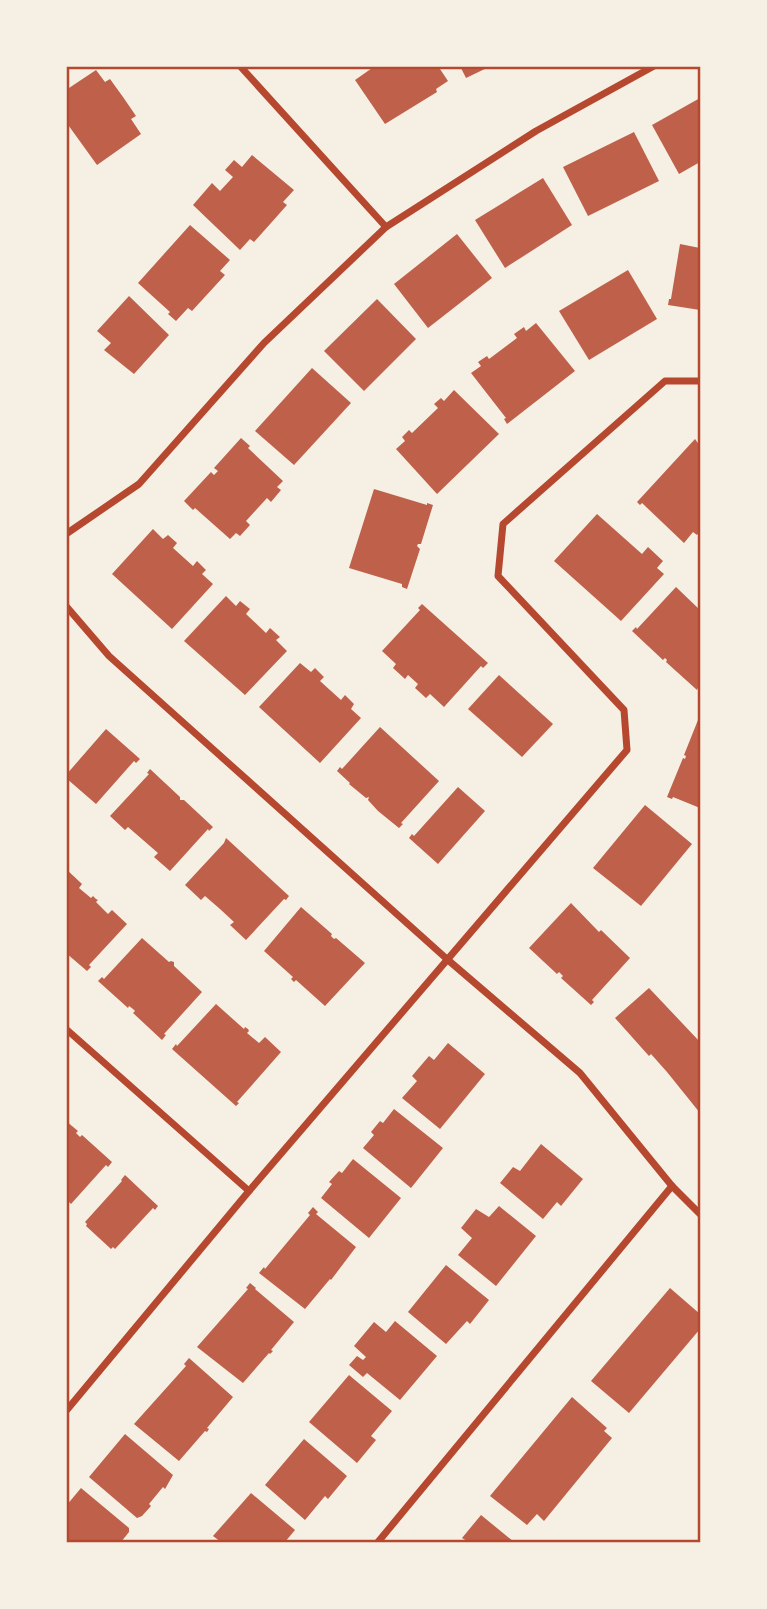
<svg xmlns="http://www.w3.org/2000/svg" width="767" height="1609" viewBox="0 0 767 1609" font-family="Poppins,sans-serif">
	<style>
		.building { fill: #bf614a }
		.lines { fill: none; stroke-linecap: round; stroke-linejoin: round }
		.minor { stroke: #b5482f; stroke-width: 7 }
		.neatline { fill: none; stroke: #b5482f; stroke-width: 2.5 }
	</style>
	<rect width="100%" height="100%" fill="#f6efe4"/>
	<g class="building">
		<polygon points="375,66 438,66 448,81 436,89 437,92 385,124 355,80"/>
		<polygon points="460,66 491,66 466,78"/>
		<polygon points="96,70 105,82 110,79 123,97 136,116 131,119 141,134 97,165 66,122 66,90"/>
		<polygon points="700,98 700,162 679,174 652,125"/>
		<polygon points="634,132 659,181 588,216 563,167"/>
		<polygon points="252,155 294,190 283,202 287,205 271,223 254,242 250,239 240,250 193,205 212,183 220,191 233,177 225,170 234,160 242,167"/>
		<polygon points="543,178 572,225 505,268 475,220"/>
		<polygon points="190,225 230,260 220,271 225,275 192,311 188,308 176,321 168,314 170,312 138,283"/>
		<polygon points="457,234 492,278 428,328 394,284"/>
		<polygon points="680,244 700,248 700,310 668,305 669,299 671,299"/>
		<polygon points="628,270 657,319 589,360 559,311"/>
		<polygon points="129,296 169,335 134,374 104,350 111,343 97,331"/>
		<polygon points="377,299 416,339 364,391 324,351"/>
		<polygon points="536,323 575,371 507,424 504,419 506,418 471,373 481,366 478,362 487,356 489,359 517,338 514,334 524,327 526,331"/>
		<polygon points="312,368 351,403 294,465 255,431"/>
		<polygon points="454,390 499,434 437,494 396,449 405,441 402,437 409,430 412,433 438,408 434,404 441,398 444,401"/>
		<polygon points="241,438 250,446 248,448 283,481 277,487 281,490 271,502 267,498 246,521 250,525 240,536 236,533 230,539 195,508 193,510 184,501 211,472 214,475 218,471 214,468"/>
		<polygon points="695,439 700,446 700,531 697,535 693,532 684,543 642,503 640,505 637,502"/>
		<polygon points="374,489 427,505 427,503 433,505 421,544 418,544 417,546 420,549 407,589 402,587 402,584 349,568"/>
		<polygon points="597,514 642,554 648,547 663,561 657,568 664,574 621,621 554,561"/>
		<polygon points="153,529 163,539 168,535 177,543 173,548 193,566 197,561 206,570 202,574 213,584 172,629 112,574"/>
		<polygon points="676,587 700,610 700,683 697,690 666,662 667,660 665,658 663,660 632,631 636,627 637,629"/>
		<polygon points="226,596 236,606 240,601 250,609 246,614 266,633 270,628 280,637 276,640 287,651 245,695 184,641"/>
		<polygon points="422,604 488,663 483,668 481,666 444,707 430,694 426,698 415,688 418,684 408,675 405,679 393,668 396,664 382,651 420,610 418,608"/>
		<polygon points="300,663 311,672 315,668 324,677 320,681 341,700 345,695 354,704 351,709 361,718 320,763 259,707"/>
		<polygon points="499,675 553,724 522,757 468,709"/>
		<polygon points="700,715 700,808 673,797 672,799 667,797 683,758 685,759 686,756 684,755"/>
		<polygon points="380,727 439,781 401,823 403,824 399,828 378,811 368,800 369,797 366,798 349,784 350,783 337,771 340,767 342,769"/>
		<polygon points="106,729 140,759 136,763 134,761 96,804 66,778 66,775"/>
		<polygon points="150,769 180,797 180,800 184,800 213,827 209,831 208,829 170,871 154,857 158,853 128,827 125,830 110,816 149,774 147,773"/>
		<polygon points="458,787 485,811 438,864 409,838 412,834 414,836"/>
		<polygon points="645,805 692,844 641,906 593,868"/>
		<polygon points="226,838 289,896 286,900 284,899 246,940 230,925 234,922 220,909 205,896 201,900 185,885 224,843"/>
		<polygon points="66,869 82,884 79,888 91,898 93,896 96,899 98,900 96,902 108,914 112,910 127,924 89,965 91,967 87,971 66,953"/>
		<polygon points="571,903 599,932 601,930 630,958 592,1000 594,1002 591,1005 561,978 563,976 559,972 557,974 529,948"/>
		<polygon points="301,907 332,934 331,936 334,939 336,938 365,963 325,1006 296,980 294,982 291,979 293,977 264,951"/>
		<polygon points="142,938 169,962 171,961 174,962 174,966 202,992 164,1034 166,1035 162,1040 133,1013 135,1011 133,1009 129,1006 128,1008 98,981 102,977 104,979"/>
		<polygon points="649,988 700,1042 700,1113 667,1072 651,1054 649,1056 615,1018"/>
		<polygon points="216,1004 244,1029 245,1027 248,1029 249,1031 247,1033 259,1043 265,1037 281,1052 237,1102 239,1103 236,1106 172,1049 176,1044 177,1046"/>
		<polygon points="448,1043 485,1074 440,1129 402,1098 417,1081 412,1076 429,1056 434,1060"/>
		<polygon points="394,1109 443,1148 411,1188 363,1148 374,1135 371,1132 380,1121 383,1123"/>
		<polygon points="66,1121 78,1131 76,1133 80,1137 82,1135 112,1162 108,1167 106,1165 71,1204 69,1202 66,1205"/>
		<polygon points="541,1144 583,1179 561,1206 557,1202 543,1219 500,1183 513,1167 520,1171"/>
		<polygon points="353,1159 401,1198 369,1238 321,1198 332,1184 329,1182 339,1171 342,1173"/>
		<polygon points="125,1175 158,1206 155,1210 153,1208 115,1249 113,1247 111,1249 86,1226 87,1224 85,1222 122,1181 121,1180"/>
		<polygon points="499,1206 536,1236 496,1286 458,1255 472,1238 461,1228 476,1209 489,1217"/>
		<polygon points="313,1207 318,1212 316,1214 356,1247 331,1280 330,1279 305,1309 259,1273 264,1267 265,1269 310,1215 308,1213"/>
		<polygon points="446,1265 489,1300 470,1324 467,1321 446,1344 408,1312"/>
		<polygon points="250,1283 256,1288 255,1289 294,1322 271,1350 273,1351 270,1354 269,1353 243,1383 197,1347 248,1289 246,1288"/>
		<polygon points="670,1288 700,1314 700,1329 629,1413 591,1381"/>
		<polygon points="395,1321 437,1356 400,1400 367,1373 363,1377 349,1365 357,1356 363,1360 366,1357 354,1346 374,1322 386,1332"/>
		<polygon points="189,1358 233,1397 207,1428 209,1429 207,1432 205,1431 179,1461 134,1424 186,1366 184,1364"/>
		<polygon points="349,1375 392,1411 371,1436 376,1440 357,1463 309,1422"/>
		<polygon points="572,1397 607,1428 604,1431 612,1438 544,1521 537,1514 527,1525 490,1496"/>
		<polygon points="125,1434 173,1475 165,1489 163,1487 149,1504 151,1506 142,1516 137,1518 89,1477"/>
		<polygon points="304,1439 347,1476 328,1499 325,1496 305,1520 265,1485"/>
		<polygon points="81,1488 129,1528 129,1532 121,1542 66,1542 66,1506"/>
		<polygon points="251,1493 295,1530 285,1542 221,1542 213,1536"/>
		<polygon points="481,1515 514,1542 465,1542 467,1541 462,1538"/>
	</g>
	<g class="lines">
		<g class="minor">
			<polyline points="240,66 386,227"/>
			<polyline points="66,534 139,484 264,343 386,227 536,131 654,66"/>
			<polyline points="66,606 109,656 448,960 580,1073 672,1186 700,1214"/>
			<polyline points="66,1029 249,1191"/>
			<polyline points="66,1411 249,1191 627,750 624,710 498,576 503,524 665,381 700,381"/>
			<polyline points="378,1542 672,1186"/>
		</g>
	</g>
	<rect width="767" height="1609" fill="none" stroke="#f6efe4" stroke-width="136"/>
	<rect x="68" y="68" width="631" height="1473" class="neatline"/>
</svg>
